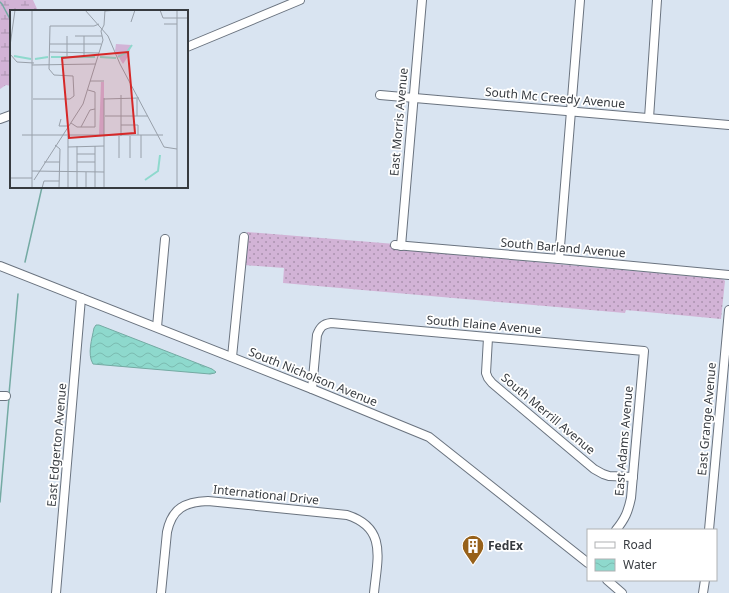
<svg xmlns="http://www.w3.org/2000/svg" width="729" height="593" viewBox="0 0 729 593" font-family="'Noto Sans',sans-serif">
	<style>
		.grass { fill: url(#grass-dots) }
		.wetland { fill: url(#wetland-marsh) }
		.water { fill: url(#water-waves); stroke: #74aaa3 }
		.lines { fill: none; stroke-linecap: round; stroke-linejoin: round }
		.stream { stroke: #74aaa3; stroke-width: 1.5 }
		.minor-casing { stroke: #6a737f; stroke-width: 10 }
		.minor { stroke: #fff; stroke-width: 8 }
		.labels { text-anchor: middle; stroke-width: 3.5; stroke-linejoin: round; paint-order: stroke }
		.street-label { font-size: 12px; fill: #373b40; stroke: #fff }
		.poi-label { font-size: 12px; font-weight: bold; fill: #373b40; stroke: #fff; text-anchor: start }
		.inset-river { fill: none; stroke: #8ed9cd; stroke-width: 2 }
		.inset-road { fill: none; stroke: #98a0aa; stroke-width: 1 }
		.view { fill: #d62828; fill-opacity: 0.15; stroke: #d62828; stroke-width: 2 }
		.inset-edge { fill: none; stroke: #373b40; stroke-width: 2 }
	</style>
	<defs>
		<pattern id="grass-dots" width="8" height="8" patternUnits="userSpaceOnUse"><rect width="8" height="8" fill="#d2b3d6"/><path d="M2 2h.1M6 6h.1" fill="none" stroke="#ab93af" stroke-width="1.8" stroke-linecap="round"/></pattern>
		<pattern id="wetland-marsh" width="20" height="14" patternUnits="userSpaceOnUse"><rect width="20" height="14" fill="#d2b3d6"/><path d="M1 5h8M5 5V1M11 12h8M15 12V8" fill="none" stroke="#ab93af"/></pattern>
		<pattern id="water-waves" width="16" height="10" patternUnits="userSpaceOnUse"><rect width="16" height="10" fill="#8ed9cd"/><path d="M0 5q4-4 8 0t8 0" fill="none" stroke="#7bbbb1"/></pattern>
	</defs>
	<rect width="100%" height="100%" fill="#d9e4f1"/>
	<polygon class="grass" points="247,232 395,244 395,249 721,279 724,280 725,281 721,319 626,310 625,313 283,283 284,268 244,265"/>
	<polygon class="wetland" points="0,0 33,0 38,11 11,11 11,86 6,85 0,89"/>
	<path class="water" d="M96,325h3l113,44 4,3 -1,1 -5,1 -117,-10c-6,-10 -1,-25 1,-36z"/>
	<g class="lines">
		<g class="stream">
			<polyline points="0,2 2,4 11,21"/>
			<polyline points="25,262 42,187"/>
			<polyline points="9,394 18,294"/>
			<polyline points="0,502 9,398"/>
		</g>
		<g class="minor-casing">
			<g id="minor">
				<polyline points="187,47 300,0"/>
				<polyline points="380,95 729,125"/>
				<polyline points="649,118 657,0"/>
				<polyline points="0,119 11,115"/>
				<polyline points="395,245 559,259 729,275"/>
				<polyline points="401,246 422,0"/>
				<polyline points="559,259 580,0"/>
				<polyline points="0,266 312,389 429,437 588,563"/>
				<polyline points="157,327 165,239"/>
				<polyline points="488,338 486,373 488,378 492,383 594,469 603,474 609,476 633,477"/>
				<polyline points="232,357 244,237"/>
				<path d="M312,389l5,-54c3,-8 6,-11 14,-12l313,28 -13,147c-3,14 -6,21 -15,32"/>
				<polyline points="0,396 6,396"/>
				<polyline points="709,530 729,310"/>
				<polyline points="607,580 622,593"/>
				<polyline points="56,593 81,298"/>
				<path d="M161,593l6,-61c5,-24 18,-30 41,-31l139,14c41,13 30,45 27,78"/>
				<polyline points="703,593 705,580"/>
			</g>
		</g>
		<use href="#minor" class="minor"/>
	</g>
	<defs>
		<g id="building-pin" transform="scale(1.15)"><path d="M0 17L-7.5 6A9.5 9.5 0 1 1 7.5 6Z" fill="#97611a" stroke="#fff"/><path d="M-4-6H4V6H1V3H-1V6H-4ZM-2.5-4.3h1.7v1.8h-1.7ZM.8-4.3h1.7v1.8H.8ZM-2.5-1h1.7V.8h-1.7ZM.8-1h1.7V.8H.8Z" fill="#fff"/></g>
	</defs>
	<g fill-rule="evenodd">
		<use href="#building-pin" x="473" y="546"/>
	</g>
	<g class="labels">
		<g class="street-label">
			<text transform="translate(555 98) rotate(5)" y="4">South Mc Creedy Avenue</text>
			<text transform="translate(399 122) rotate(-85)" y="4">East Morris Avenue</text>
			<text transform="translate(563 248) rotate(5)" y="4">South Barland Avenue</text>
			<text transform="translate(484 325) rotate(5)" y="4">South Elaine Avenue</text>
			<text transform="translate(313 377) rotate(22)" y="4">South Nicholson Avenue</text>
			<text transform="translate(548 414) rotate(40)" y="4">South Merrill Avenue</text>
			<text transform="translate(707 419) rotate(-85)" y="4">East Grange Avenue</text>
			<text transform="translate(624 441) rotate(-85)" y="4">East Adams Avenue</text>
			<text transform="translate(57 445) rotate(-85)" y="4">East Edgerton Avenue</text>
			<text transform="translate(266 495) rotate(6)" y="4">International Drive</text>
		</g>
		<g class="poi-label">
			<text x="488" y="550">FedEx</text>
		</g>
	</g>
	<g transform="translate(10 10)">
		<rect width="178" height="178" fill="#d9e4f1"/>
		<path d="M91,72h3v52l-5,1z" fill="#d2b3d6"/>
		<path d="M106,34l15,1 -2,10 -6,9 -8,-13z" fill="#d2b3d6"/>
		<path class="inset-river" d="M4,46l17,3M41,47h44M90,47l16,1M108,47l9,-5 5,-7M25,49l13,-2M135,170l13,-9 2,-16"/>
		<path class="inset-road" d="M75,0l23,26 12,28 44,83 13,2M150,0l3,8h25M167,0v178M95,1l12,-1M121,12l4,-12M154,14h13M65,26h27M40,34h51M0,36l5,-36M40,42l49,1M0,44l7,8 17,1M57,46v-20M74,46v-20M22,55l64,-1M80,71h14M111,85v41M23,89h37l4,-3 -1,-20 -19,-1 -5,-6 1,-43h44l5,-2M94,89l35,-1M95,106h43M127,106v-17M51,109l-2,7h10M61,113l6,4h18v-35l-7,-2M111,115h17v10M71,117l9,-17 5,-1M12,125h141M120,126v22M45,135l5,4 -1,39M85,136v42M58,137l36,-1M67,144h18M109,148v-22M131,148v-23M34,152h16M67,152h18M22,161l72,1M76,162v16M0,168h22M24,170l49,-76 20,-64 -2,-9 3,-6 1,-15M22,178v-178M32,178l2,-7h15M58,178v-52M67,178v-42M94,178v-90"/>
		<path class="view" d="M118,42l7,81 -66,5 -7,-80z"/>
		<rect width="178" height="178" class="inset-edge"/>
	</g>
	<rect x="587" y="529" width="130" height="52" fill="#ffffff" stroke="#afb1b3"/>
	<rect x="595" y="542" width="20" height="6" fill="#ffffff" stroke="#afb1b3"/>
	<text x="623" y="549" font-size="12" fill="#373b40">Road</text>
	<rect x="595" y="559" width="20" height="12" fill="url(#water-waves)" stroke="#afb1b3"/>
	<text x="623" y="569" font-size="12" fill="#373b40">Water</text>
</svg>
